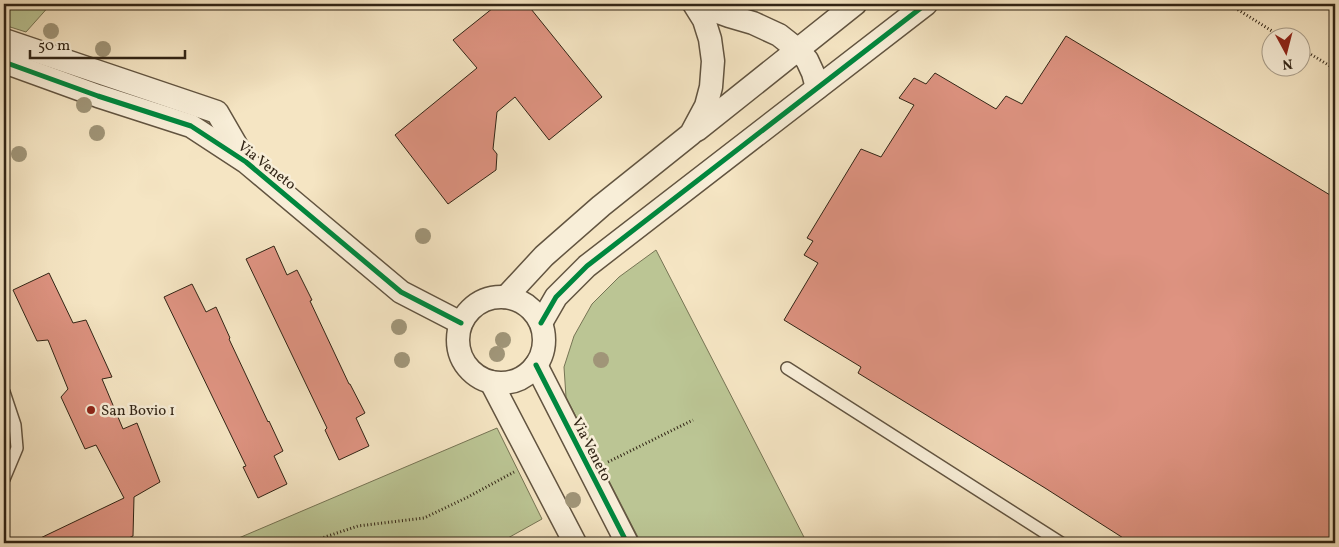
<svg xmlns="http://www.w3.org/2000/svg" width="1339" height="547" viewBox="0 0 1339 547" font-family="Vollkorn,serif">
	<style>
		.green { fill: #bbc594; stroke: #767454 }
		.building { fill: #de9381; stroke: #312415 }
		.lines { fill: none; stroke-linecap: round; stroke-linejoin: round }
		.service-casing { stroke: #625440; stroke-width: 14 }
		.minor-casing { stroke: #625440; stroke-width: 25 }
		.path { stroke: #312415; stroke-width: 3; stroke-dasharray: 1 2.5; stroke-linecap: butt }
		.service { stroke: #f8eed8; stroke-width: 11 }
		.minor { stroke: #f8eed8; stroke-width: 22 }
		.cycleway-casing { stroke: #f8eed8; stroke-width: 8 }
		.cycleway { stroke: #00873e; stroke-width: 5 }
		.tree { fill: #a09578 }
		.poi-dot { fill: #8f2418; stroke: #f8eed8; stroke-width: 2 }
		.labels { text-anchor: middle; stroke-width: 5; stroke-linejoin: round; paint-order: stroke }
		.street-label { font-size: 15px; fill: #312415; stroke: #f8eed8 }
		.poi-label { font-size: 15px; fill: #312415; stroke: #f8eed8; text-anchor: start }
	</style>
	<rect width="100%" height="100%" fill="#f5e5c3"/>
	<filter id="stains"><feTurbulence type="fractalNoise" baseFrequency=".004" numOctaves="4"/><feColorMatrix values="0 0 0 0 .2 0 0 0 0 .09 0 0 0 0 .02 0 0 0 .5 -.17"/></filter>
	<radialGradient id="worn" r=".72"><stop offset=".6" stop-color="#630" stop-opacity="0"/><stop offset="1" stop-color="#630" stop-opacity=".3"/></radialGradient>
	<g class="green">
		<polygon points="4,4 51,4 26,32 4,25"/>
		<polygon points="656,250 807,543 641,543 566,397 564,367 574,336 592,304 619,277"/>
		<polygon points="497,428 542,519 499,543 227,543"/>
	</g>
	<g class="building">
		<polygon points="498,4 527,4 602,97 549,140 515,97 497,112 493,149 497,154 496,170 448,204 395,135 477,68 453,40"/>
		<polygon points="1066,36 1335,198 1335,543 1131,543 1045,488 858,373 861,367 784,320 818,263 804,255 813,241 807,238 861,149 881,157 914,105 899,98 914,78 926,84 935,73 996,109 1006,96 1022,104"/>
		<polygon points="274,246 287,275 297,270 312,300 310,301 349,384 350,384 365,413 356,418 369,446 339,460 325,430 327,428 246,259"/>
		<polygon points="49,273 73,323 86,320 112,377 102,379 123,429 137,423 160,482 134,497 133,536 118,543 30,543 124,498 96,445 85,449 61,397 68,389 48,340 37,341 13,290"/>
		<polygon points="192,284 206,312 216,307 230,338 229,339 268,422 269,421 283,451 274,456 287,484 258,498 243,467 246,466 164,297"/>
	</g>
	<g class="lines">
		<g class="service-casing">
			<g id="service">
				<polyline points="787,368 1061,543"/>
				<polyline points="4,392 15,425 17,448 4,479"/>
			</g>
		</g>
		<g class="minor-casing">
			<g id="minor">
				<polyline points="696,4 729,16 753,23 779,35 798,50 807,60 813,73 817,88"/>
				<polyline points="4,40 217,112 243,157"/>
				<polyline points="4,62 98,96 191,126 246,162 401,292 461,323"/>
				<polyline points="697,130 855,4"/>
				<circle cx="501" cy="340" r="43"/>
				<polyline points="506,297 544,256 601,206 691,134 706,106 711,87 713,61 710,39 704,20 694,4"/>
				<polyline points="541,323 556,297 587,266 926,4"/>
				<polyline points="536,365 627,543"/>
				<polyline points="491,382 575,543"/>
			</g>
		</g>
		<g class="path">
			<polyline points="1229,4 1283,38"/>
			<polyline points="1302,49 1335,69"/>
			<polyline points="608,462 693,420"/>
			<polyline points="307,543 358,526 424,518 468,497 514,472"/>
		</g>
		<use href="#service" class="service"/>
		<use href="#minor" class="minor"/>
		<g class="cycleway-casing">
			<g id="cycleway">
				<polyline points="4,62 98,96 191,126 246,162 401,292 461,323"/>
				<polyline points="541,323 556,297 587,266 926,4"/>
				<polyline points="536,365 627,543"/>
			</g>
		</g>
		<use href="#cycleway" class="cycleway"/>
	</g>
	<g class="tree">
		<circle cx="51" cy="31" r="8"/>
		<circle cx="103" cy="49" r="8"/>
		<circle cx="84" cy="105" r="8"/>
		<circle cx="97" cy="133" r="8"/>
		<circle cx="19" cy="154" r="8"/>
		<circle cx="423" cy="236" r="8"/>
		<circle cx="399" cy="327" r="8"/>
		<circle cx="503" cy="340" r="8"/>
		<circle cx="497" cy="354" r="8"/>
		<circle cx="402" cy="360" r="8"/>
		<circle cx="601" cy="360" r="8"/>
		<circle cx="573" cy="500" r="8"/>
	</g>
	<circle class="poi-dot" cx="91" cy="410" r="5"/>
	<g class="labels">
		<g class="street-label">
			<text transform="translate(267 165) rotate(38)" y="5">Via Veneto</text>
			<text transform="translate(592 449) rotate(63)" y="5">Via Veneto</text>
		</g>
		<g class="poi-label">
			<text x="101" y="415">San Bovio 1</text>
		</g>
	</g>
	<rect width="1339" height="547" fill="none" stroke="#f5e5c3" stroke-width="20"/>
	<rect x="5" y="5" width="1329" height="537" fill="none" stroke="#312415" stroke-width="2.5"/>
	<rect x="10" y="10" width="1319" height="527" fill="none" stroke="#312415"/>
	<g transform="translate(1286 52) rotate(173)"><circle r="24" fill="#f8eed8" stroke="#a89d8a"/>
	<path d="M0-4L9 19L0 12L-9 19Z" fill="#8f2418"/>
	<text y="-8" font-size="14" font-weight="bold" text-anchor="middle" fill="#312415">N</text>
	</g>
	<path d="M30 50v8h155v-8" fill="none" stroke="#312415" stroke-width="2.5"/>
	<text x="38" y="50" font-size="15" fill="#312415" stroke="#f8eed8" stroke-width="4" paint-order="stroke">50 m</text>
	<rect width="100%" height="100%" filter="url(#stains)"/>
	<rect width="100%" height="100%" fill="url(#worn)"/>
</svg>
